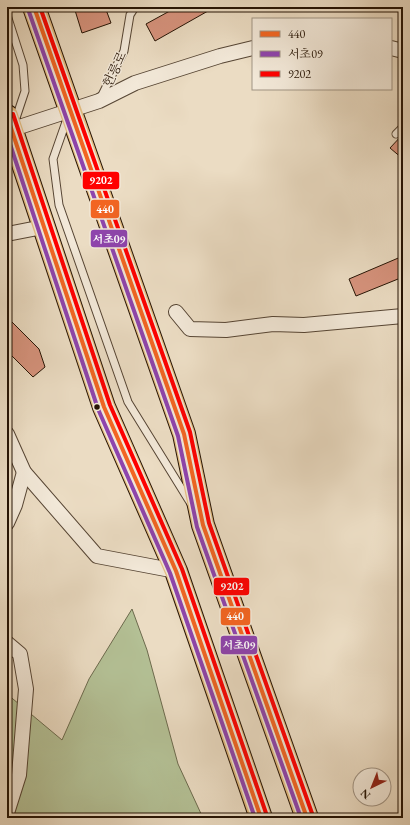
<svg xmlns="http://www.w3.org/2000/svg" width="410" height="825" viewBox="0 0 410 825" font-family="'EB Garamond','Noto Serif KR',serif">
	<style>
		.green { fill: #b4c196; stroke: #6c6a4d }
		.building { fill: #d7937d; stroke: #251304 }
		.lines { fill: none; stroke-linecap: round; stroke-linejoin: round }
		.service-casing { stroke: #564534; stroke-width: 9 }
		.minor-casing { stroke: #564534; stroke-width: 16 }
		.primary-casing { stroke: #251304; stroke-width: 24 }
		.service { stroke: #f2e8d8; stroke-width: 7 }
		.minor { stroke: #f2e8d8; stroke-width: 14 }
		.primary { stroke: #e6be82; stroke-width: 22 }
		.bus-1-casing { stroke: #f2e8d8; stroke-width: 7 }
		.bus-2-casing { stroke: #f2e8d8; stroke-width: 7 }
		.bus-3-casing { stroke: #f2e8d8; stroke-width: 7 }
		.bus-1 { stroke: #f26522; stroke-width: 4 }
		.bus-2 { stroke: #8e44ad; stroke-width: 4 }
		.bus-3 { stroke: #f00; stroke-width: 4 }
		.bus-dot { fill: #251304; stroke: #f2e8d8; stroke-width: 1.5 }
		.labels { text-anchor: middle; stroke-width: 3; stroke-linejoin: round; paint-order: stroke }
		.street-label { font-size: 13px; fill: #251304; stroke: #f2e8d8 }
		.line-badge { stroke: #f2e8d8; stroke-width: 1.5 }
		.badge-label { font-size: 11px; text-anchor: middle; font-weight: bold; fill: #fff }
	</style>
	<rect width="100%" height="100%" fill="#ebdcc3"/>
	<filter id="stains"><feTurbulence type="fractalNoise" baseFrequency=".005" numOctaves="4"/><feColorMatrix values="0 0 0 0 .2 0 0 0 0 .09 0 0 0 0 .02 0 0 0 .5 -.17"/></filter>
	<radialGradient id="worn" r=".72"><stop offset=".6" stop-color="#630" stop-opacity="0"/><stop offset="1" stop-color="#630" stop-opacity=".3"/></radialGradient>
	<polygon class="green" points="132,609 147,650 178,764 203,818 7,818 7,694 62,740 89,679"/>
	<g class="building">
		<polygon points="74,7 105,7 111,23 82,33"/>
		<polygon points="177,7 215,7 155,41 146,24"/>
		<polygon points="403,134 403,159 390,148"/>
		<polygon points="403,256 403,277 356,296 349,279"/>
		<polygon points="7,317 39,349 45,367 33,377 7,351"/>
	</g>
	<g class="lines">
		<g class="service-casing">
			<g id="service">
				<polyline points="7,15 23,65 25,91 15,121"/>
				<polyline points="100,99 124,51 130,15 135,7"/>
				<polyline points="67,119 53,159 59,205 128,402 191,504"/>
				<polyline points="396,134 403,127"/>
			</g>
		</g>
		<g class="minor-casing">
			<g id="minor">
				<polyline points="391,48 403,51"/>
				<polyline points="7,131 99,101 135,83 220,56 253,48"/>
				<polyline points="7,234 43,227"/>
				<polyline points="176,312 190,329 226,330 273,324 304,325 403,316"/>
				<polyline points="7,434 24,472 97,556 176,571"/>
				<polyline points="7,523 15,505 24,472"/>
				<polyline points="7,643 20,654 26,689 19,775 7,813"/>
			</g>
		</g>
		<g class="primary-casing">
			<g id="primary">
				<polyline points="34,7 184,434 203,525 307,818"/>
				<polyline points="7,116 104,407 176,571 261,818"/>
			</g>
		</g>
		<use href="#service" class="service"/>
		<use href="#minor" class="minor"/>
		<use href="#primary" class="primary"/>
		<g class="bus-1-casing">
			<g id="bus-1">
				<polyline points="34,7 184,434 203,525 307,818"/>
				<polyline points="7,116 104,407 176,571 261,818"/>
			</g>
		</g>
		<g class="bus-2-casing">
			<g id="bus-2">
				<polyline points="28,9 178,436 197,527 301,818"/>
				<polyline points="7,135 98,409 170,573 255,818"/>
			</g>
		</g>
		<g class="bus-3-casing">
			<g id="bus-3">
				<polyline points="40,7 190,432 209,523 313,816"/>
				<polyline points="13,114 110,405 182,569 267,816"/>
			</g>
		</g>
		<use href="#bus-1" class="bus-1"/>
		<use href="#bus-2" class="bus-2"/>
		<use href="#bus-3" class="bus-3"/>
	</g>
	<circle class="bus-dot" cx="97" cy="407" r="3.5"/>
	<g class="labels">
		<g class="street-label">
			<text transform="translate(114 69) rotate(-65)" y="5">헌릉로</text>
		</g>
	</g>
	<g class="line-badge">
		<rect x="82" y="171" width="38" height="19" rx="4" fill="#f00"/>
		<rect x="90" y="199" width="30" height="20" rx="4" fill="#f26522"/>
		<rect x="90" y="229" width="38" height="19" rx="4" fill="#8e44ad"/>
		<rect x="213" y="577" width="37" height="19" rx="4" fill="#f00"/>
		<rect x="220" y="607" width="31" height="19" rx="4" fill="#f26522"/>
		<rect x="220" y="635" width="38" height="20" rx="4" fill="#8e44ad"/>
	</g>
	<g class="badge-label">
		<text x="101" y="184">9202</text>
		<text x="105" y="213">440</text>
		<text x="109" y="243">서초09</text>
		<text x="232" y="590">9202</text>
		<text x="235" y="620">440</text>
		<text x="239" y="649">서초09</text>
	</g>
	<rect width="410" height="825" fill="none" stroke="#ebdcc3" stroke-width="24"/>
	<rect x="8" y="8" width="394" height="809" fill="none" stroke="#251304" stroke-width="2"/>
	<rect x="12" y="12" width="386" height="801" fill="none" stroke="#251304"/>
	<rect x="252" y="18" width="140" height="72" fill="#f2e8d8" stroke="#a09383"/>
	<rect x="260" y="31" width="20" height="6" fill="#f26522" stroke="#a09383"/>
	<text x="288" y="38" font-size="12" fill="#251304">440</text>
	<rect x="260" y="51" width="20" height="6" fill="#8e44ad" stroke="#a09383"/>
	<text x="288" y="58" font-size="12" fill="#251304">서초09</text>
	<rect x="260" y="71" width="20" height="6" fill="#ff0000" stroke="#a09383"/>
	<text x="288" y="78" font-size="12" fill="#251304">9202</text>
	<g transform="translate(372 787) rotate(223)"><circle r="19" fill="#f2e8d8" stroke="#a09383"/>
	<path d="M0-3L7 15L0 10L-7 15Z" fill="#8f2418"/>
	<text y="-6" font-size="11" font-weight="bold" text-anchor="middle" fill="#251304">N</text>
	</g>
	<rect width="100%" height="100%" filter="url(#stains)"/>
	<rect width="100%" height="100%" fill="url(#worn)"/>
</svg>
